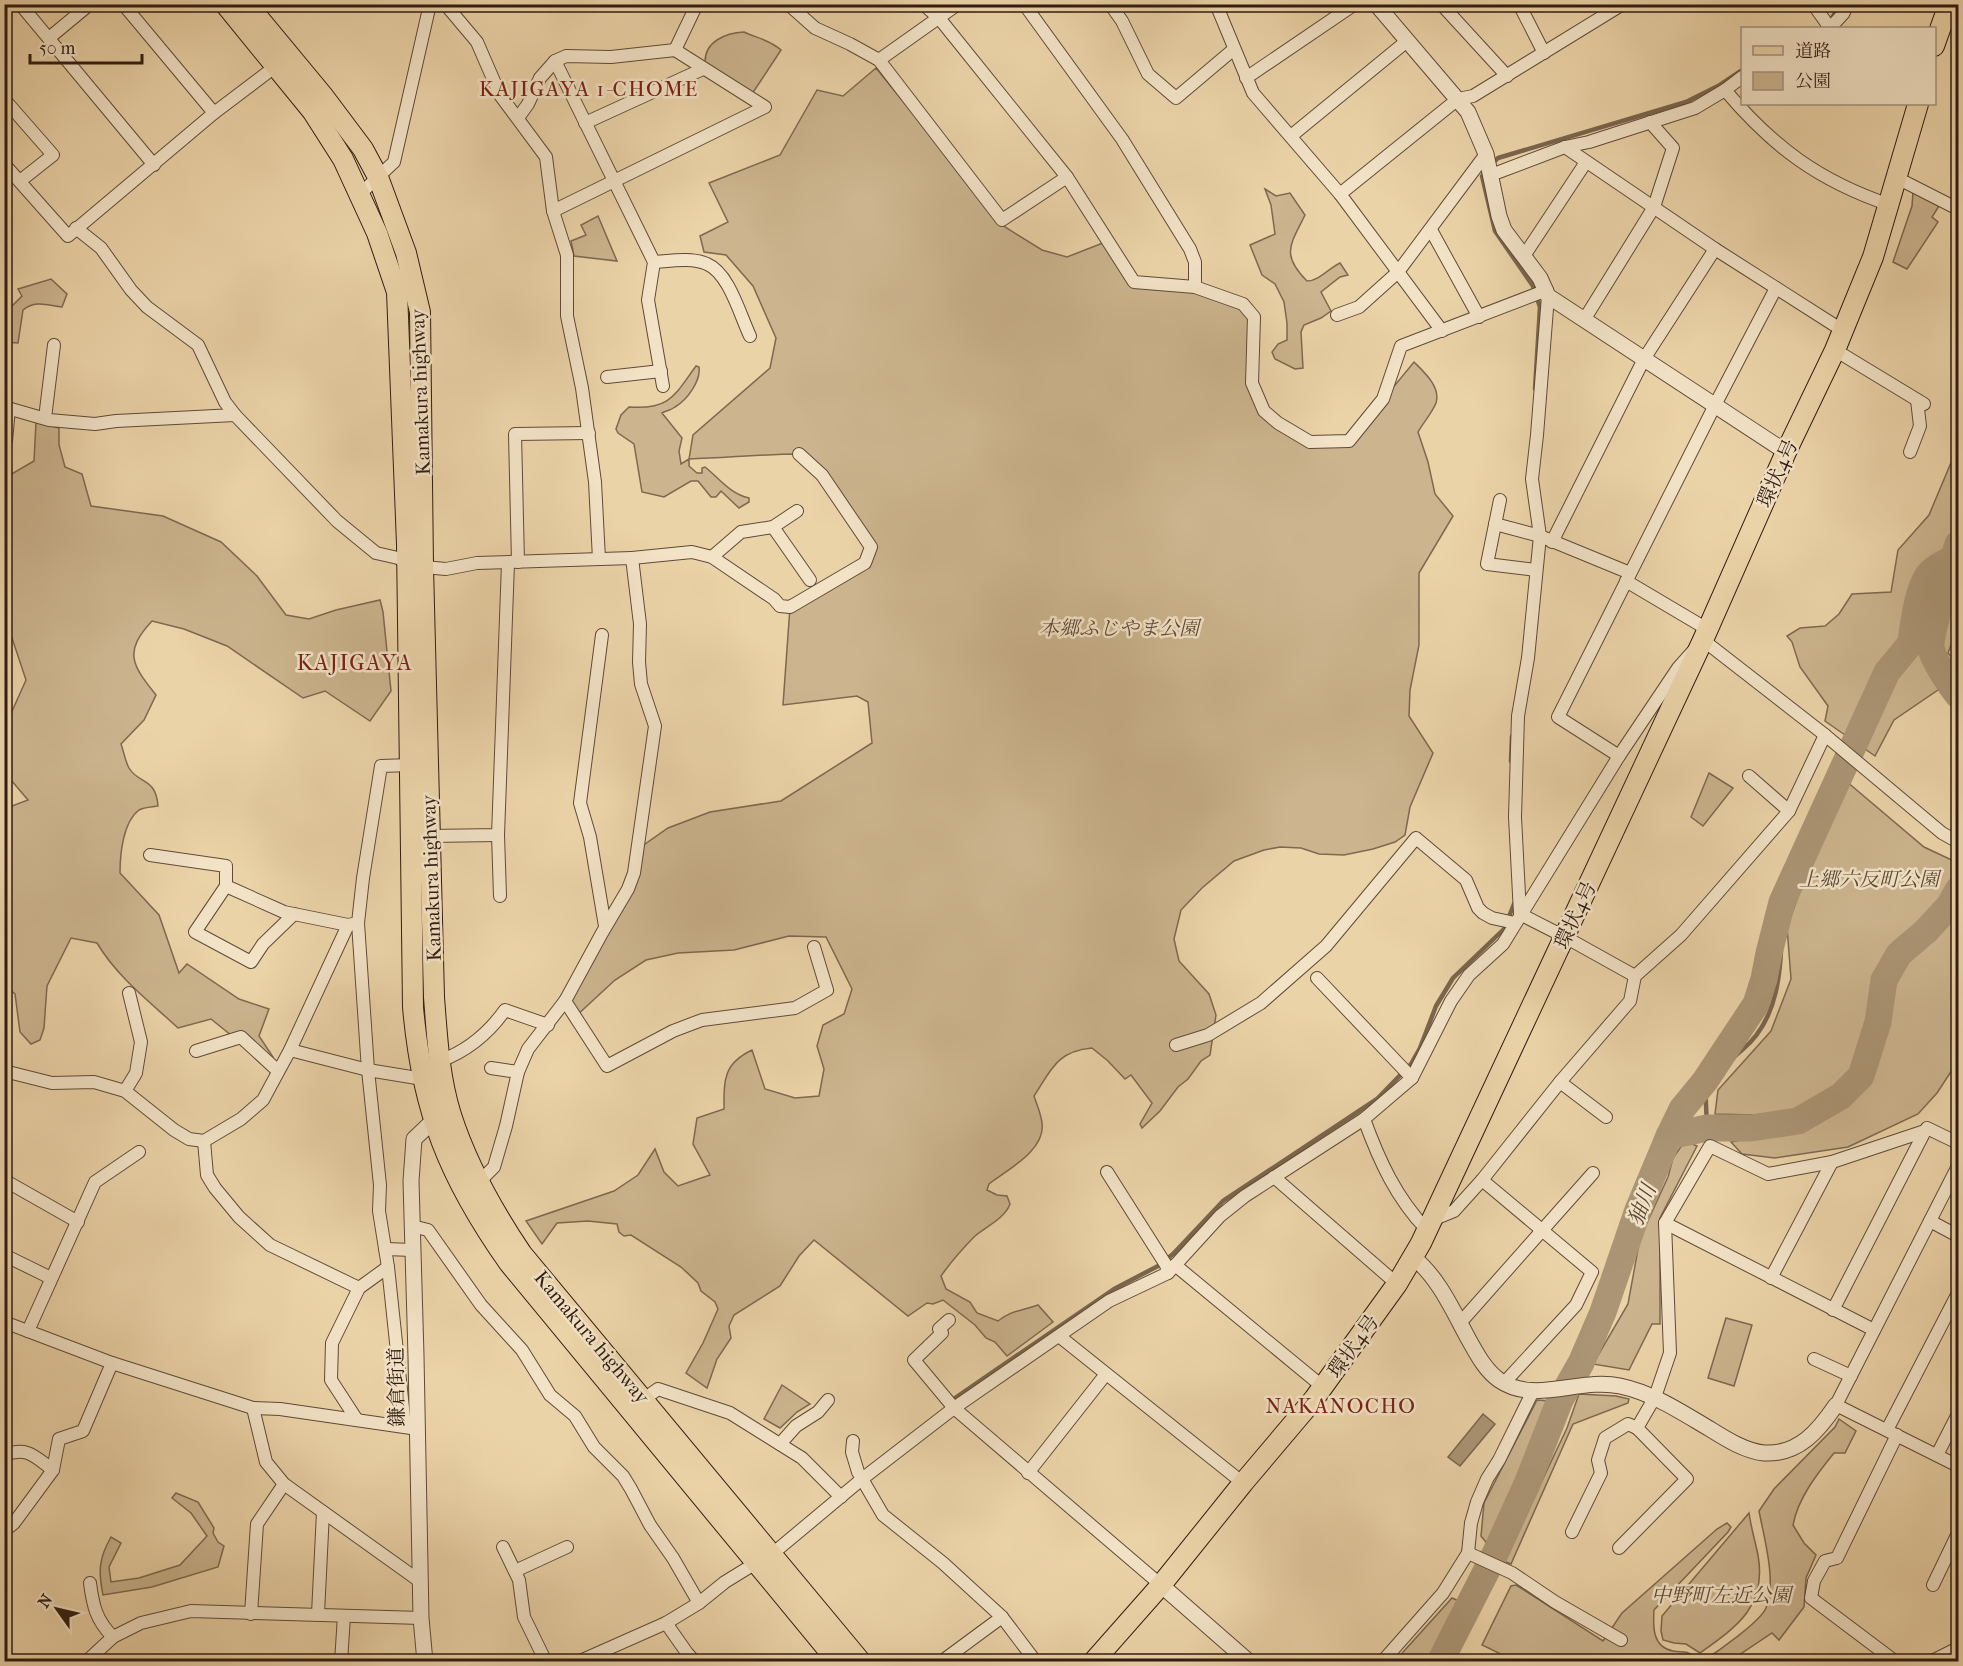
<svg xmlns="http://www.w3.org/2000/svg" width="1963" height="1666" viewBox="0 0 1963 1666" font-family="'IM FELL French Canon','Noto Serif JP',serif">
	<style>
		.green { fill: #cbb48e; stroke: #7e6850; stroke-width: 1.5 }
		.water { fill: #ab9575; stroke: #7a654d; stroke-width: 1.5 }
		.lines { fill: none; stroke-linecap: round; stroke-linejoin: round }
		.stream { stroke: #7a654d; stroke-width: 4.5 }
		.river { stroke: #ab9575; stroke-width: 27 }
		.minor-casing { stroke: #5f4a38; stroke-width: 14 }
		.tertiary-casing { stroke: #5f4a38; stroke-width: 17 }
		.primary-casing { stroke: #301c12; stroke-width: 22 }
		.minor { stroke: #f2e2c6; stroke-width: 12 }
		.tertiary { stroke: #f2e2c6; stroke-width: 15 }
		.primary { stroke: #ebd3a8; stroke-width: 20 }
		.labels { text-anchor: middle; stroke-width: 5; stroke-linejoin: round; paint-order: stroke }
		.street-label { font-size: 20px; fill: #301c12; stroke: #f2e2c6 }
		.park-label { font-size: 20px; font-style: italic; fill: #5e4a37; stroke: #f2e2c6 }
		.neighbourhood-label { font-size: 21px; letter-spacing: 1.5px; fill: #7a1f14; stroke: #f2e2c6 }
		.water-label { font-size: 21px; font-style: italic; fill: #5b4635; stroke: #f2e2c6 }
		.quarter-label { font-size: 22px; letter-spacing: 1.5px; fill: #7a1f14; stroke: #f2e2c6 }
	</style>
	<rect width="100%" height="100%" fill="#ebd3a8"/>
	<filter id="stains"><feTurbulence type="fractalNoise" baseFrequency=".00333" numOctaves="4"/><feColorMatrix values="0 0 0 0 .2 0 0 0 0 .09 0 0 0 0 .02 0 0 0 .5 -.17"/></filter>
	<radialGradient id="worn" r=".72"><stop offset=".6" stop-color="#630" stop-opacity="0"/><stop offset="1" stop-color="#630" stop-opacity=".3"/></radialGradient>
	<g class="green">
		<path d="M744,32c13,6 26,8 37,18l-31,47 -45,-35c0,-21 21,-29 39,-30z"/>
		<path d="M876,68l129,159 37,23 25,7 41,-16 27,41 60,5 48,17 11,13 -2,66 12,28 46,31 39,-1 65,-79c10,10 27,25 22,41 -4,10 -13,20 -18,29l10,30 7,32 18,22 -34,57v72l-9,45 -1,26 24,37 -23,54 -5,28 -10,7 -22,7 -29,6 -25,-1 -18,-6 -21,-1 -16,3 -30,11 -32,27 -21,22 -7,29 5,22 30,33 7,21 -6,40 -9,6 -13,18 -10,8 -18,24 -18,17 -2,-4 12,-21 -21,-28 -6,4 -17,-18 -16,-13c-35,3 -41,22 -58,48 3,9 7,18 8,27 4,27 -35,47 -53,61l-2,6 10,5 10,1 3,8c-5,14 -23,22 -35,32 -13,13 -24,26 -34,40l5,13 24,13 7,11 21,8c14,-11 23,-10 40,-16l15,17 -46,34 -12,-14 -9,-4 -11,-13 -32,-25 -10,4 -6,-1 -19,13 -94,-76 -15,16 -19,30 -46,29 -5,11 2,12 -14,21 -10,29 -21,-15 17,-30 15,-34 -3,-7 -14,-11 -3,-8 -17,-16 -50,-32 -7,1 -5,-4 -2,-8 -29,-3 -31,2 -15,21 -16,-23 88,-30 24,-16 17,-26 9,23 14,14 32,-11 -17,-31 4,-26 27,-9c0,-29 -1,-45 28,-59l13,39 30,9 24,-2 5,-27 -7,-23 6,-21 21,-11 8,-25 -26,-52 -37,-1 -55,14 -56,3 -32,7 -31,20 -40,37 -10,-16 63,-112 10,-40 30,-21 42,-16 71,-11 91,-58 -4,-41 -11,-6 -74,9 7,-98 75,-44 6,-16 -72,-93c-37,0 -73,4 -110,5v7l8,7h5v-5l3,-1c14,11 25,27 44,31v4l-10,6 -18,-17 -5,6h-5l-13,-16h-7l-27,16 -22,-5 -8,-48 -16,-11 -2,-4 5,-14 8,-8c41,3 45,-11 67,-41l3,1c2,14 -12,33 -24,40 -4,3 -9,4 -13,6l20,25 -3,13 2,13 8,-5 4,-24 77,-67 6,-30 -23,-52 -27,-31 -22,-3 -4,-16 28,-14 -19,-39 71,-28 37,-65 26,6z"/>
		<path d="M1265,189l11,7 14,-3 15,22c-14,29 -25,39 2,66 12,0 22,-13 33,-18l8,12 -8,2 -19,15 10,19 -10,7 -17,7 -3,7 2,36 -8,1 -20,-10 -3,-7 6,-8 9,-4v-17l-3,-21 -9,-18 -13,-9 -12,-30 25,-11 -4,-29z"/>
		<polygon points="1913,192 1939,206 1932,217 1938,222 1907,269 1893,262 1912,206"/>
		<polygon points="598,216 617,261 574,256 571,241 586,235 581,225"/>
		<path d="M51,279l16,15 -5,13c-15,-2 -27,-7 -39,3l-5,33 -13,-1v-29l17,-17 -4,-7z"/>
		<path d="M36,422l23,6v17l6,22 17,7 9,32 72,10 58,26 36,34 29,39 23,4 27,-9 44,-10 3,12 8,79 -21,30 -45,-30 -22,7 -76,-52 -43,-17 -32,-8c-29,31 -20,44 4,74l-12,25 -23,24c3,8 4,17 8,24 9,16 27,9 29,38 -6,1 -14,1 -19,4 -16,12 -19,44 -19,63l39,42 20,58 8,-9 52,35 30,10 -10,27 14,21 -5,8 -57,-46 -33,9c-29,-27 -60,-50 -81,-85l-26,-5 -24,48 -3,42 -4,12 -9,4 -11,-12 -5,-38 -10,-8 -1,-177 24,-9 -23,-27v-46l21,-47 -16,-48 -5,-6v-151h5l24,-14z"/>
		<polygon points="1958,446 1958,626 1948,653 1958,663 1958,707 1941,688 1894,720 1875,756 1825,721 1828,706 1800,667 1792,642 1787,636 1800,628 1825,626 1839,614 1852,594 1891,592 1898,550 1929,515"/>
		<polygon points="1709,773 1733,788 1703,826 1691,817"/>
		<polygon points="1846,781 1924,847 1958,863 1958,1061 1937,1093 1918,1114 1848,1147 1775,1158 1742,1154 1731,1142 1807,1127 1862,1089 1877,1048 1873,1001 1871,1028 1856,1070 1835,1091 1799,1112 1753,1115 1715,1114 1718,1090 1771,1031 1791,979 1787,927 1816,847"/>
		<polygon points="1685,1141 1697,1146 1660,1218 1660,1324 1652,1324 1629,1370 1593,1364 1628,1304 1640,1238 1668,1177 1673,1158"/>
		<polygon points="1726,1318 1752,1325 1734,1386 1708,1378"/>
		<polygon points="782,1385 810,1404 797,1412 780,1428 764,1419"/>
		<polygon points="1579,1394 1616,1396 1629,1399 1628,1403 1573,1424 1511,1564 1504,1561 1567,1428"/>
		<polygon points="1537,1400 1550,1401 1514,1496 1506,1504 1489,1546 1481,1536 1484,1503"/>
		<path d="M1839,1419l17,12 -11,22h-11c-17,21 -36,45 -41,72l11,18 12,12 -10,23 -2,29 -25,33 -7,-7 -42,28h-27c14,-9 57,-39 63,-53 11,-25 -2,-71 -7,-97l15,-22 61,-62z"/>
		<path d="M176,1493l22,9 16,26 -1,5 5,9 6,4 -6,21 -66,20 -49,8c-5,-24 -4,-37 8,-58l10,6 -12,24 2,15 28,-4 41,-13 27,-29 -16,-23 -19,-15z"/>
		<path d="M1749,1513c2,14 6,28 9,42 9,51 -20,71 -58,98l-14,-9 -12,-1 -11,-3 -2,-9 1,-15z"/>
		<path d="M1727,1523l4,4 -3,5 -74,78c-1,16 -2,37 19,41 8,2 12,-1 19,4l-6,6h-171l-33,-16 29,-59 5,-1 87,56 19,-28 95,-84z"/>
		<path d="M1452,1598l7,3c-8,22 -16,43 -32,60h-32z"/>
	</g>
	<polygon class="water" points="1483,1414 1495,1424 1460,1466 1448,1457"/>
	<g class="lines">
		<g class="stream">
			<polyline points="1832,18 1840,4"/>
			<polyline points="1492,164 1498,158 1686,102 1718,86 1742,70"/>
			<polyline points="1487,171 1482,176 1495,231 1533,286 1540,307 1535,389"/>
			<polyline points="1511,761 1512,736"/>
			<path d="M1714,1065c13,-1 19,-7 28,-15 39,-32 39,-85 40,-131h-4"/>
			<polyline points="1705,1081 1707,1128"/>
			<polyline points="955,1398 1114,1289 1158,1266 1173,1254 1223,1201 1377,1099 1411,1064 1420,1048 1436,1006 1453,978 1504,929 1514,904"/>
		</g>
		<g class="river">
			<path d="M1958,544c-5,18 -31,94 -26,108 4,12 18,33 26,43"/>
			<path d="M1911,643c2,-18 6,-51 16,-66 5,-9 18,-14 27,-19"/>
			<polyline points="1669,1136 1682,1109 1705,1081 1756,1004 1764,979 1769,953 1782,902 1887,672 1911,643 1932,633"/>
			<polyline points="1440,1662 1495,1554 1527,1484 1560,1400 1581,1363 1603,1312 1638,1210 1669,1136 1707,1128 1751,1128 1798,1121 1841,1096 1861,1076 1878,1022 1884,980 1899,954 1926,931 1949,906 1958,890"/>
		</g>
		<g class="minor-casing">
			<g id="minor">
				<polyline points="20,4 154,165"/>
				<polyline points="123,4 214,113"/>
				<polyline points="445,4 477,42 500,95 546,157 553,211 567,255 567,316 582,388 595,482 599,559"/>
				<polyline points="788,4 815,28 850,44 879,60 1002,220 1067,177 1134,282 1195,287 1243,304 1254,317 1252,383 1264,411 1278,423 1310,442 1349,441 1383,399 1401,346 1547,290"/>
				<polyline points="923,4 939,18 1067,177"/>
				<polyline points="1024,4 1122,139 1190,249 1195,262 1195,287"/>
				<polyline points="1110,4 1122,21 1148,74 1176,98 1234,49"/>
				<polyline points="1216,4 1253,93 1340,194 1442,331"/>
				<polyline points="1441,4 1507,76"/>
				<polyline points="1519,4 1544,53"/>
				<polyline points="1813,4 1830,28"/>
				<polyline points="1830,28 1843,14 1848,4"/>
				<polyline points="49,38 90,4"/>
				<polyline points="675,50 697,4"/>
				<polyline points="879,60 958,4"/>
				<polyline points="555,61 654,262 648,300 663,386"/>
				<polyline points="1246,78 1355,4"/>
				<path d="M1725,90c48,57 94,91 165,115"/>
				<polyline points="4,99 53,155 20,181"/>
				<polyline points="518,118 528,104 540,78 555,61 566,56 611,57 675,50 765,107 553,211"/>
				<polyline points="585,123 703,69"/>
				<polyline points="1291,136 1407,41"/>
				<polyline points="1565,147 1715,249 1842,330"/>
				<polyline points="4,164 68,236 214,113 276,66"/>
				<polyline points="1491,175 1565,147 1589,142 1695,108 1725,90 1742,77"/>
				<polyline points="1897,178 1958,209"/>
				<polyline points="360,194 394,162 430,4"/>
				<polyline points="1340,194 1458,99 1473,96 1623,4"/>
				<polyline points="76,228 101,248 131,290 147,307 198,345 225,402 235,415 337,521 376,553 398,558 413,566 446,569 477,563 632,558 640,624 639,662 641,684 655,726 634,873 628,889 602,933 565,1001 528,1049 518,1072 506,1126 494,1167 476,1185"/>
				<polyline points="1431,230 1479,317"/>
				<polyline points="1524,256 1586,162"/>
				<path d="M654,262c16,-1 38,-5 53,2 22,9 33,51 43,72"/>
				<polyline points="1337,315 1359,307 1398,272 1486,154"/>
				<polyline points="1584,320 1654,207 1673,148 1650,122"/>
				<polyline points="1835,350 1924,404"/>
				<polyline points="607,377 661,371"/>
				<polyline points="4,407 49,420 95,424 116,421 235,415"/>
				<polyline points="45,418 54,345"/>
				<polyline points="6,441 9,408"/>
				<polyline points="1910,452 1920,426 1917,400"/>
				<polyline points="1500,500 1487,564 1536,570"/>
				<polyline points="1495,524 1540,536 1630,573"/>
				<polyline points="773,527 810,580"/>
				<polyline points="1552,542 1644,359 1715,249"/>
				<polyline points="712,557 741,532 773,527 797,511"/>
				<polyline points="632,558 692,552 712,557 774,599 780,606 790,607 865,563 871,547 822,475 799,454"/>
				<polyline points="518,562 515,434 589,433"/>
				<polyline points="1626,581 1707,629"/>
				<polyline points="602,635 580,803 590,837 605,926"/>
				<polyline points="1619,756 1558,717 1715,405 1776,288"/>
				<polyline points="1749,776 1789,811"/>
				<polyline points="498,835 500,896"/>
				<polyline points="430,836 498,835 508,563"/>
				<polyline points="150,855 226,866 226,886 284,912 348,925"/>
				<polyline points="226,886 195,932 251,962 263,944 294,914"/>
				<polyline points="1520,914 1515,817 1518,716 1528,658 1540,536 1532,479 1537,435 1548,296"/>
				<polyline points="1520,914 1565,937 1635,976"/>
				<polyline points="358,923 368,1070 380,1185 379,1211 388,1267 405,1427"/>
				<polyline points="1317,978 1412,1078"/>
				<polyline points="565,1001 607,1066 673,1031 702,1020 795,1008 827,990 814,947"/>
				<polyline points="1176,1045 1208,1035 1261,1003 1326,946 1416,838 1466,880 1478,908 1483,913 1492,918 1515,923"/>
				<polyline points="290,1050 368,1070 423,1079"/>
				<polyline points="196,1051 241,1037 278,1071"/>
				<path d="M440,1061c27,-10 48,-27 65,-51l43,15"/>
				<polyline points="491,1068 518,1072"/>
				<polyline points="4,1071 52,1083 94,1082 125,1091 174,1130 189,1139 204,1141 241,1119 263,1100 290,1050 348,925 358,923 363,878 381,766 411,765"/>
				<polyline points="1560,1082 1606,1117"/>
				<polyline points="125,1091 136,1073 141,1042 129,993"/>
				<path d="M1364,1119c15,41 32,79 63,111"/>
				<polyline points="204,1141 207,1175 215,1188 239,1217 270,1245 359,1288 388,1267"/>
				<polyline points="1958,1166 1836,1405 1958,1466"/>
				<polyline points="1107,1172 1166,1265 1168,1273"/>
				<polyline points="1274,1177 1397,1284"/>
				<polyline points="4,1180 78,1222"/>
				<polyline points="1482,1180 1592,1272 1576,1305 1505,1382"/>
				<polyline points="1432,1220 1454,1211 1482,1180 1560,1082 1630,1001 1635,976 1681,935 1789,811 1825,735"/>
				<polyline points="1930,1221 1958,1236"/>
				<polyline points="1665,1223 1874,1330"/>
				<polyline points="412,1226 428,1230 481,1305 522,1350 550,1395 575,1416 594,1447 623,1476 631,1489 650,1525 673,1558 699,1603"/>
				<polyline points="385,1249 413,1250"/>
				<polyline points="4,1255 51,1278"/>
				<polyline points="1175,1265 1323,1387"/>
				<polyline points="1771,1278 1832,1162"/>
				<polyline points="1833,1310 1925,1131"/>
				<polyline points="949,1320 939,1329 942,1333 914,1360 954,1408 1161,1585"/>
				<polyline points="4,1322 112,1363 253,1408 280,1409 411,1428"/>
				<polyline points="1460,1323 1593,1173"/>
				<polyline points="28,1331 95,1182 139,1152"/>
				<polyline points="1059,1336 1243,1483"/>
				<polyline points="1814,1359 1851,1376"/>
				<polyline points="644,1399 658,1389 730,1413 802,1458 841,1497"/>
				<polyline points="253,1408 266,1462 284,1484 421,1582"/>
				<polyline points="357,1420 331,1380 332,1343 359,1288"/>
				<polyline points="1887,1430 1958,1293"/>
				<polyline points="853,1441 852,1452 858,1472 883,1515 943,1563 1002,1617 1036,1662"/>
				<polyline points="780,1444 796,1426 818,1412 828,1400"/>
				<path d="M4,1455c24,-9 31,2 49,15"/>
				<polyline points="1937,1455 1958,1414"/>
				<polyline points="1028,1473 1106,1374"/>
				<polyline points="4,1531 14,1523 53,1470 59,1439 83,1431 112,1363"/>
				<polyline points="1572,1532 1601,1473 1598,1460 1605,1438 1628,1424 1637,1428"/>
				<polyline points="503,1547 519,1580 524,1617 546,1662"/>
				<polyline points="1619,1548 1687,1479 1637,1428 1655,1397 1670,1353 1665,1223 1710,1146 1768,1174 1832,1162 1925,1131 1927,1128 1958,1143"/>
				<polyline points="1468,1553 1512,1573 1555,1602 1621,1640"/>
				<polyline points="515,1571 567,1547"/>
				<path d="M90,1583c3,23 6,37 23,54"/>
				<polyline points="1933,1585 1958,1533"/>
				<polyline points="251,1614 257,1524 284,1484"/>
				<polyline points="318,1614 323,1512"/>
				<polyline points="666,1623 687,1653 695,1662"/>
				<polyline points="86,1662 113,1637 141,1623 191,1611 421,1618"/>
				<polyline points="341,1662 344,1616"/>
				<polyline points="578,1662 666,1623 699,1603 725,1582 777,1550 862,1479 954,1408 1109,1301 1168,1273 1220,1216 1245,1196 1364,1119 1412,1078 1451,1001 1469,975 1503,944 1619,756 1678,668 1703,640 1825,735 1942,833 1958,842"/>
				<polyline points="941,1662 1002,1617"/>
				<polyline points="1382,1662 1443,1593 1468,1553 1471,1523 1477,1502 1487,1479 1499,1460 1533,1391"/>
				<polyline points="1896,1662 1811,1598 1814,1581 1825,1561 1837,1558 1897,1435"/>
				<polyline points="1930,1662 1958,1648"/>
			</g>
		</g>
		<g class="tertiary-casing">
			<g id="tertiary">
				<polyline points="1376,4 1468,112 1486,154 1499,216 1504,230 1540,278 1548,296 1786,452"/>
				<path d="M1413,1257c26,21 40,54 56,83 8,14 16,30 30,40 36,25 81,-3 121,6 33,7 61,26 90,43 16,10 35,22 54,24 35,2 55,-23 72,-48"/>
				<polyline points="1161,1585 1249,1662"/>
				<polyline points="425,1662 421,1618 416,1356 411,1181 414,1139 434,1120 444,1117"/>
			</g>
		</g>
		<g class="primary-casing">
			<g id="primary">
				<path d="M225,4l88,108 30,47 34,74 20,59 10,252 6,463c9,104 36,171 96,256l329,399"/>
				<path d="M247,4l77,93 39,52 15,28 28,76 14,59 3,255 11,430c3,39 5,80 17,118 16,50 42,96 71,139l339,408"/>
				<polyline points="1934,46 1949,4"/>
				<polyline points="1093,1662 1161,1585 1243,1483 1314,1399 1397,1284 1421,1243 1703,640 1786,452 1835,350 1873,257 1918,104"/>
			</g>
		</g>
		<use href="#minor" class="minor"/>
		<use href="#tertiary" class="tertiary"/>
		<use href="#primary" class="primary"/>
	</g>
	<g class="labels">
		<g class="street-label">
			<text transform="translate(420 392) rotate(-92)" y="7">Kamakura highway</text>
			<text transform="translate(1777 473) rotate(-66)" y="7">環状4号</text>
			<text transform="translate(431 878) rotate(-92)" y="7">Kamakura highway</text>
			<text transform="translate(1575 915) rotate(-65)" y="7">環状4号</text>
			<text transform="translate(592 1337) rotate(50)" y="7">Kamakura highway</text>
			<text transform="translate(1353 1346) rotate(-54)" y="7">環状4号</text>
			<text transform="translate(396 1387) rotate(-91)" y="7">鎌倉街道</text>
		</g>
		<g class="park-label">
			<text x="1119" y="635">本郷ふじやま公園</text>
			<text x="1869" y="886">上郷六反町公園</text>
			<text x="1721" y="1602">中野町左近公園</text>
		</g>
		<g class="neighbourhood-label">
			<text x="589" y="96">KAJIGAYA 1-CHOME</text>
			<text x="1341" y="1413">NAKANOCHO</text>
		</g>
		<g class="water-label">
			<text transform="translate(1642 1205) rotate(-69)" y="7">㹨川</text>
		</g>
		<g class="quarter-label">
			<text x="355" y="670">KAJIGAYA</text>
		</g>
	</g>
	<rect width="1963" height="1666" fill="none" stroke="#ebd3a8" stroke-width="24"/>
	<rect x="6" y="6" width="1951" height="1654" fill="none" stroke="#301c12" stroke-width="3"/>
	<rect x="12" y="12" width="1939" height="1642" fill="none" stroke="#301c12" stroke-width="1.5"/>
	<rect x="1741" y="27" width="195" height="78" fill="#f2e2c6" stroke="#a4937e" stroke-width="1.5"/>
	<rect x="1753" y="46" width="30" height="9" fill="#ebd3a8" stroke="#a4937e" stroke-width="1.5"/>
	<text x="1795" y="57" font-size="18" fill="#301c12">道路</text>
	<rect x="1753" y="72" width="30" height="18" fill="#cbb48e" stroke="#a4937e" stroke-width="1.5"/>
	<text x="1795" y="87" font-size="18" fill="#301c12">公園</text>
	<g transform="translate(57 1609) rotate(304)" stroke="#f2e2c6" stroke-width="4.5" paint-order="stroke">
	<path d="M0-4.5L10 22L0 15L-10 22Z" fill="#301c12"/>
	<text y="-9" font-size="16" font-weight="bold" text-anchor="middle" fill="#301c12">N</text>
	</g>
	<path d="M30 54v9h112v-9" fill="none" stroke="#301c12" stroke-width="3"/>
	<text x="39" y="54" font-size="18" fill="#301c12" stroke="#f2e2c6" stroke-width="4.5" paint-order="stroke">50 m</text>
	<rect width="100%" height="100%" filter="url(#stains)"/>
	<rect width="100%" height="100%" fill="url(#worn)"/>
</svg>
